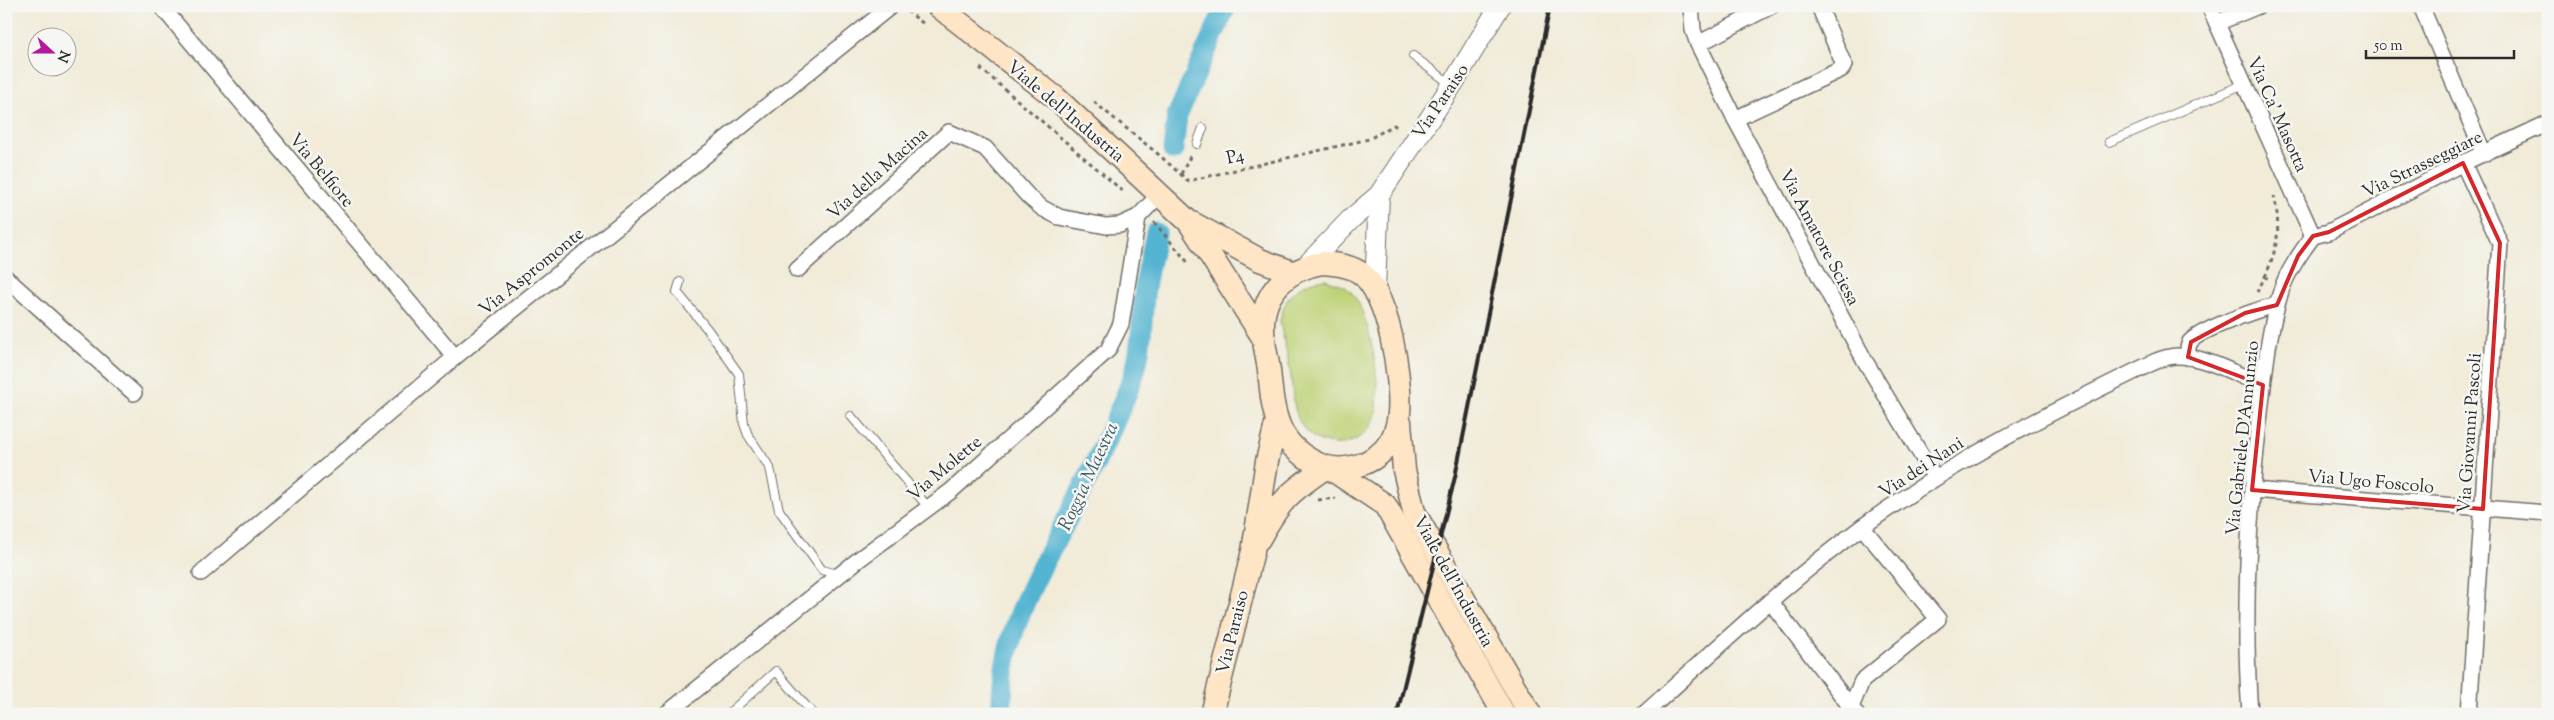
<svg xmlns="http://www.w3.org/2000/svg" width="2554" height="720" viewBox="0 0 2554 720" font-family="'Sorts Mill Goudy',serif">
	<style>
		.green { fill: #bdd276; stroke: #747e50 }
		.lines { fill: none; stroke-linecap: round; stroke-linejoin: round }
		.canal { stroke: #53b4d1; stroke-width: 21 }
		.service-casing { stroke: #706e68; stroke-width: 10 }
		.minor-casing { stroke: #706e68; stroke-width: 18 }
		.tertiary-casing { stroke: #706e68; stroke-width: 22 }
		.secondary-casing { stroke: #706e68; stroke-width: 25 }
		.path { stroke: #706e68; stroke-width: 3; stroke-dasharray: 4 4; stroke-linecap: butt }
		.service { stroke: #fff; stroke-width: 8 }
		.minor { stroke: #fff; stroke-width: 15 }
		.tertiary { stroke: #fff; stroke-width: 20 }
		.secondary { stroke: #fde5c5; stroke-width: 22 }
		.rail { stroke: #2b2b2b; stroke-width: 4 }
		.marked { fill: none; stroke: #d62828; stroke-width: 4; stroke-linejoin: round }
		.labels { text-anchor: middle; stroke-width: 5; stroke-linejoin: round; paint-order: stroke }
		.street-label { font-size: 18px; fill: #2b2b2b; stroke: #f6f6f2 }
		.water-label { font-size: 19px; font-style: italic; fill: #395b65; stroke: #f6f6f2 }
	</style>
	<rect width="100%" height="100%" fill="#f6f6f2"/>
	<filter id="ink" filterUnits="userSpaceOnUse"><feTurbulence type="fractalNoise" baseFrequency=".02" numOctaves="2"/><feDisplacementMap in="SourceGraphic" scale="10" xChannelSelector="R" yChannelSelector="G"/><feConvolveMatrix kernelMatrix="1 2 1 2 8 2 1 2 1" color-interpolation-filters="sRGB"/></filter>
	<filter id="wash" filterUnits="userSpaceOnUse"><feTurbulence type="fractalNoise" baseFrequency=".0096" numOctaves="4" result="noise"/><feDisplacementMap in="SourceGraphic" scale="20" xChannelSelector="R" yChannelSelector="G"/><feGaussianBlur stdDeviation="1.12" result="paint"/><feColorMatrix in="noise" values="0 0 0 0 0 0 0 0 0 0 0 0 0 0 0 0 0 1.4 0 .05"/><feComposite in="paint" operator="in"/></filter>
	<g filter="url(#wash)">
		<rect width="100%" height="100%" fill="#f1ebd8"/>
		<path class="green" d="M1325,279c8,3 17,5 24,11 21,18 34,101 26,127 -6,17 -24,29 -41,27 -13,-1 -25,-7 -32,-18 -10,-15 -9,-38 -12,-55 -2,-17 -7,-33 -10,-49 4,-26 18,-40 45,-43z"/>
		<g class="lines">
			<g class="canal">
				<polyline points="1173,150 1177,116 1226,6"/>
				<path d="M1002,714c-3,-75 31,-131 65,-195 23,-44 46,-90 64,-137 11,-27 10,-57 13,-85 2,-22 8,-43 12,-64"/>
			</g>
		</g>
	</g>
	<g filter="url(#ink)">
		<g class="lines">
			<g class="service-casing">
				<g id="service">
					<polyline points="1413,56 1452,85"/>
					<polyline points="2109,142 2244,84"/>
					<polyline points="1197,144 1203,128"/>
					<polyline points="680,282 677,292 708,330 739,374 744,424 748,435 770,468 779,510 822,570 838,574"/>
					<polyline points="851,416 928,507"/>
					<polyline points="728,714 776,671 813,714"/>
				</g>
			</g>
			<g class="minor-casing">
				<g id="minor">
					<polyline points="161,6 455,357"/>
					<polyline points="1691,6 1693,30 1698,44 1735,119 1865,361 1935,478"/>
					<polyline points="2209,6 2313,236"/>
					<polyline points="2421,6 2484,154"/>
					<polyline points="2217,23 2258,6"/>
					<polyline points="1698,44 1771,6"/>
					<polyline points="1735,119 1842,69 1844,65 1819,6"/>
					<polyline points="2463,163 2500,243 2469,714"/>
					<polyline points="2313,236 2329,232 2463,163 2548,123"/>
					<polyline points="797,270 949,132 985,148 1028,196 1042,208 1059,217 1106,226 1120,225 1138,217"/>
					<polyline points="6,278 134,393"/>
					<path d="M2188,357c0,-5 -1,-10 2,-15 9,-12 71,-34 87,-37"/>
					<polyline points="2252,490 2548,513"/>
					<polyline points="201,573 455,357 891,6"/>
					<polyline points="1770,601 1856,714"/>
					<polyline points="666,714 858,560 951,491 1108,350 1121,324 1138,217 1161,193"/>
					<path d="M1644,714c71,-64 141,-130 218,-187 91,-66 191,-116 292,-165 7,-3 15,-6 23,-6 28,0 60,19 86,29"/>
					<polyline points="1848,714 1862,681 1938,619 1862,527"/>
					<path d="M2250,714c-7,-97 -2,-195 9,-292 5,-44 9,-92 23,-134 7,-19 19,-36 31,-52"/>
				</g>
			</g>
			<g class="tertiary-casing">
				<g id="tertiary">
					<polyline points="1306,266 1351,219 1379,195 1452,85 1500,6"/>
					<polyline points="1375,289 1379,195"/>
				</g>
			</g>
			<g class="secondary-casing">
				<g id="secondary">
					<polyline points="938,6 1056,98 1189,222 1264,339"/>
					<polyline points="1192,223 1260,260 1292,272"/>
					<path d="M1322,263c13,1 26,2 37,9 30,19 43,108 40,141 -2,23 -12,40 -34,50 -17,7 -34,8 -51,-1 -39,-20 -41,-52 -45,-92 -2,-14 -6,-28 -6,-41 -1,-38 25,-60 59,-66z"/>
					<polyline points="1400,422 1404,470 1414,512 1530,714"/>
					<polyline points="1331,469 1385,505 1504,714"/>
					<path d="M1259,539c21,-38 30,-47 66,-71"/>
					<polyline points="1212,714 1253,551 1267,461 1277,420"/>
				</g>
			</g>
			<g class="path">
				<polyline points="907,11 924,24"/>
				<polyline points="980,68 1125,193"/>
				<polyline points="1094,102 1158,154 1188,181 1369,139 1394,125 1399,129"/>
				<polyline points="1181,174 1191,155"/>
				<polyline points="1154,222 1190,265"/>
				<path d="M2265,277c13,-31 16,-47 9,-81"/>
				<polyline points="2257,292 2265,277 2269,279"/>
				<polyline points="1318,500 1336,498"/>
			</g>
			<use href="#service" class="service"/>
			<use href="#minor" class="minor"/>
			<use href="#tertiary" class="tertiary"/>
			<use href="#secondary" class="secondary"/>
			<polyline class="rail" points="1397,714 1455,477 1550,6"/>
		</g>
	</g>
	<path class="marked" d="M2463,163l37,80 -17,266 -231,-19 11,-105 -75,-28 3,-15 54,-29 32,-8 21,-49 15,-20 16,-4z"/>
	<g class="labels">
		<g class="street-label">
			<text transform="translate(1440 101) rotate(-56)" y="6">Via Paraiso</text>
			<text transform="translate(1066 111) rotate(40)" y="6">Viale dell'Industria</text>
			<text transform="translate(2278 114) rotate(66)" y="6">Via Ca' Masotta</text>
			<text transform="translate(1235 156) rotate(-13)" y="6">P4</text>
			<text transform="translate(2422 164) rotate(-26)" y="6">Via Strasseggiare</text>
			<text transform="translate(322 170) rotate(50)" y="6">Via Belfiore</text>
			<text transform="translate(877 173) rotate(-42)" y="6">Via della Macina</text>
			<text transform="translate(1820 237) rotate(62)" y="6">Via Amatore Sciesa</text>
			<text transform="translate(531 271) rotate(-39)" y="6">Via Aspromonte</text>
			<text transform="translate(2469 433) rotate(-86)" y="6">Via Giovanni Pascoli</text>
			<text transform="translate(2242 438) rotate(-84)" y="6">Via Gabriele D'Annunzio</text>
			<text transform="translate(1921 467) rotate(-33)" y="6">Via dei Nani</text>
			<text transform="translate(944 468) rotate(-40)" y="6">Via Molette</text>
			<text transform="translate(2371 481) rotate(5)" y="6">Via Ugo Foscolo</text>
			<text transform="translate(1454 581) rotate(61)" y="6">Viale dell'Industria</text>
			<text transform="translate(1232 632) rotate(-76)" y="6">Via Paraiso</text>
		</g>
		<g class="water-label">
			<text transform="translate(1087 476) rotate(-65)" y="7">Roggia Maestra</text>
		</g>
	</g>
	<rect width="2554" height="720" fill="none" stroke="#f6f6f2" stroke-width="25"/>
	<g transform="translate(52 52) rotate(111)"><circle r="24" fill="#f6f6f2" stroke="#a5a5a2"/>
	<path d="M0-4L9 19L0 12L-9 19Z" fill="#b5179e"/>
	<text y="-8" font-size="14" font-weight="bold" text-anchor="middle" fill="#2b2b2b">N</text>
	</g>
	<path d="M2366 50v8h148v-8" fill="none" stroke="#2b2b2b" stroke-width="2.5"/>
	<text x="2374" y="50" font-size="15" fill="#2b2b2b" stroke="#f6f6f2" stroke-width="4" paint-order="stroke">50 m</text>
</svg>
